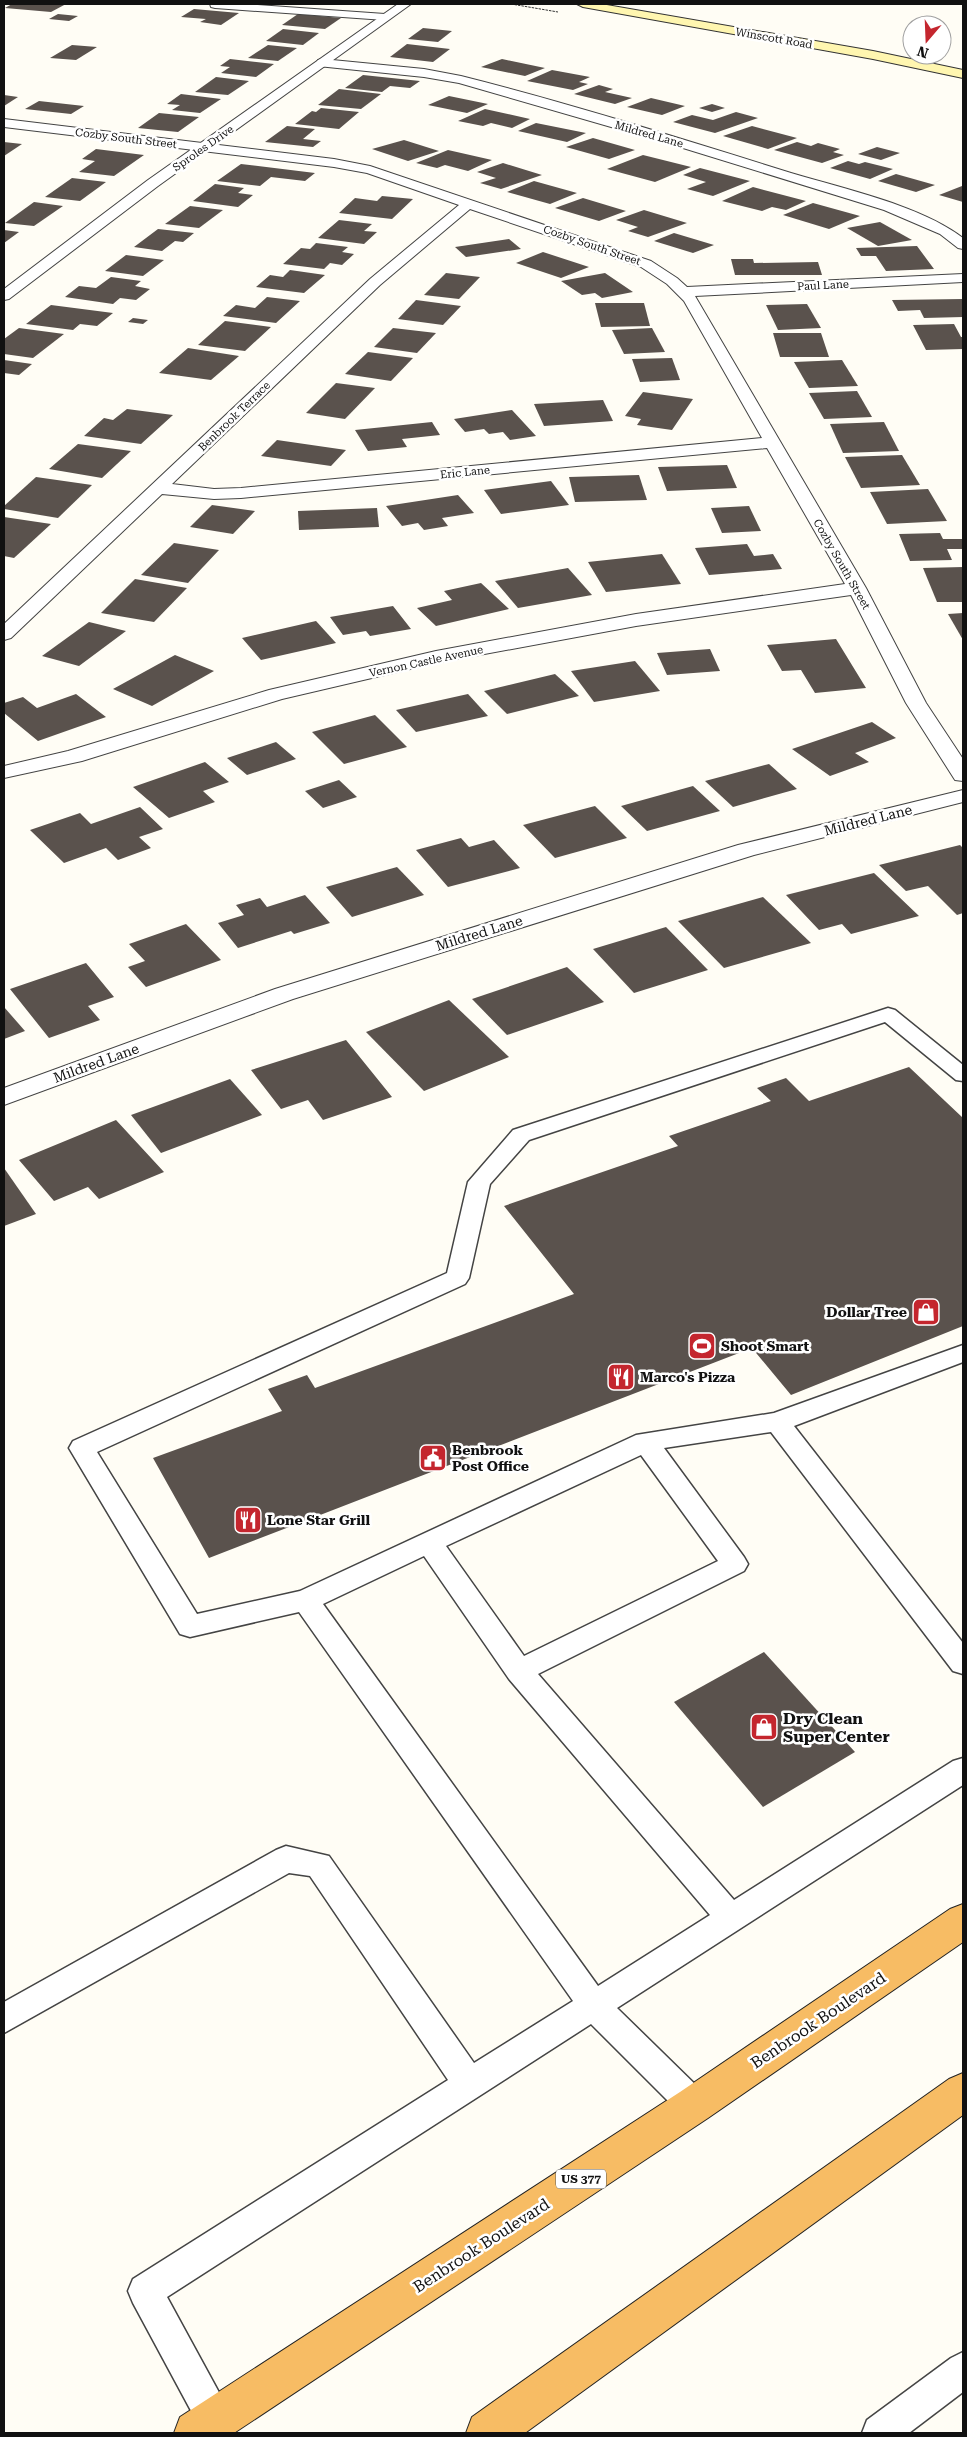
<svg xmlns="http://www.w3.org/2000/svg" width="967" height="2437" viewBox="0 0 967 2437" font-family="'Roboto Serif',serif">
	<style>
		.building { fill: #5a524d }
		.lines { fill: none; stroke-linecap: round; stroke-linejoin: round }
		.service-casing { stroke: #444; stroke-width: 3 }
		.minor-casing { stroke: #444; stroke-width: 2 }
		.tertiary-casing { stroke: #444; stroke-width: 2 }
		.secondary-casing { stroke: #333; stroke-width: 2 }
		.trunk-casing { stroke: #222; stroke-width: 2 }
		.path { stroke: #333; stroke-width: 1; stroke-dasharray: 2.5 1; stroke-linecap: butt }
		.service { fill: #fff; fill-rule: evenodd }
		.minor { fill: #fff; fill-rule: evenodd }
		.tertiary { fill: #fff; fill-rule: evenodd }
		.secondary { fill: #fff6b0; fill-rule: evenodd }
		.trunk { fill: #f7bc64; fill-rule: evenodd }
		.labels { text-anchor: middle; stroke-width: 5; stroke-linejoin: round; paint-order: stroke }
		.far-street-label { font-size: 11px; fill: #111; stroke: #fff }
		.shield { fill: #fff; stroke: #585858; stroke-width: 1 }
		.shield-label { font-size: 12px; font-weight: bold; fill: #111 }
		.street-label { font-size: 14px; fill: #111; stroke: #fff }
		.poi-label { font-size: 14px; font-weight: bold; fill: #111; stroke: #fff; text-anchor: start }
		.near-poi-label { font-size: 16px; font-weight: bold; fill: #111; stroke: #fff; text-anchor: start }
		.near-street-label { font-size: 16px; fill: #111; stroke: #fff }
	</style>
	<rect width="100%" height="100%" fill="#fffdf5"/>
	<g class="building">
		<polygon points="12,4 66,4 51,12 5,8"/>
		<polygon points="194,9 239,13 221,25 200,22 206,19 181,17"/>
		<polygon points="58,14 78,16 69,21 49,19"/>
		<polygon points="298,14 341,18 325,29 282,25"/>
		<polygon points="423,28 452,31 438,42 408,39"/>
		<polygon points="283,29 319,33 303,45 266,41"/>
		<polygon points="407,44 450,49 433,62 390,57"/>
		<polygon points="72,45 97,47 76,60 50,58"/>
		<polygon points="268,45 297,48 278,61 248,58"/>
		<polygon points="230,59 274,64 256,77 221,73 230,67 220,66"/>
		<polygon points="502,59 545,68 525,76 481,67"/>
		<polygon points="552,70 590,77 579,82 588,84 573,90 527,81"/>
		<polygon points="363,75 420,81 410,88 390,86 382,92 345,88"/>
		<polygon points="216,77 249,81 228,95 195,92"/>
		<polygon points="599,85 613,89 605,92 632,98 615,104 574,94"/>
		<polygon points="339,89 381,94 361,109 318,105"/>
		<polygon points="181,94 221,99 200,113 172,110 180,105 167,104"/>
		<polygon points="4,95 18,97 4,106"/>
		<polygon points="449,96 488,104 467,113 428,105"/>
		<polygon points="651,98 685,106 662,115 627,107"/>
		<polygon points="39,101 84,106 71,114 25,109"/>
		<polygon points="712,104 725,108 712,112 699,108"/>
		<polygon points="321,108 359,112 339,129 295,124 312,111 316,112"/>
		<polygon points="485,109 530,119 512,128 491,123 483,126 458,121"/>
		<polygon points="736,112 758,118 715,133 673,122 692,115 713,120"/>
		<polygon points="159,113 199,117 178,132 138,128"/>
		<polygon points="536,123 586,133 567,142 518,131"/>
		<polygon points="287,126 315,129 303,139 321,141 313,147 265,142"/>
		<polygon points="752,126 797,138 768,149 723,136"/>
		<polygon points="593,138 635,150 609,159 566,147"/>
		<polygon points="404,140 439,151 408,161 372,149"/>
		<polygon points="4,142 22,144 4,156"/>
		<polygon points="797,142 811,146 818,143 840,149 833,152 844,155 822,163 774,150"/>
		<polygon points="877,147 900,153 881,160 858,154"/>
		<polygon points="96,149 144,155 114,176 79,172 95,161 82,159"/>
		<polygon points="448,150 492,160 468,171 445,165 437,168 416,163"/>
		<polygon points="643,155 691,167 655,182 607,169"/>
		<polygon points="848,161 859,164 865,162 893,169 870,179 830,168"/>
		<polygon points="503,163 542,175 501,189 480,183 496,178 477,172"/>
		<polygon points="241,164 315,173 305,181 271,177 260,186 217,181"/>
		<polygon points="700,168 750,181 713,196 687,189 706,182 683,175"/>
		<polygon points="896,174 935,185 916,192 878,181"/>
		<polygon points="72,178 106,182 80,201 45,197"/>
		<polygon points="534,181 577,193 550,204 507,192"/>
		<polygon points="215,184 244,188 238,193 253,195 238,207 193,201"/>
		<polygon points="962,186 963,202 939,195"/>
		<polygon points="753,187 806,201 786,210 772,207 762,211 722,201"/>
		<polygon points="382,196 413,199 392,219 339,213 355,198 377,201"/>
		<polygon points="583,198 626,211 599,221 555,208"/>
		<polygon points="34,202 63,206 34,226 5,223"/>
		<polygon points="813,203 860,216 829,229 783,215"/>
		<polygon points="190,206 223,210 199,228 165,224"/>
		<polygon points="644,210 687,223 648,237 628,231 638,227 616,220"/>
		<polygon points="339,220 372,224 364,231 377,232 364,244 318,238"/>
		<polygon points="880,222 912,240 878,246 847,228"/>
		<polygon points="158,229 194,233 183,242 175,241 162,251 134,247"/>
		<polygon points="4,230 19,232 4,243"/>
		<polygon points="674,233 714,245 693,253 654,241"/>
		<polygon points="509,239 521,249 466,257 455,247"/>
		<polygon points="316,243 348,247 342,252 354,254 342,265 330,263 324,269 283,264 301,248 310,249"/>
		<polygon points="917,246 934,269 886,271 876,256 861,256 856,248"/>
		<polygon points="543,252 589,267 561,278 516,263"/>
		<polygon points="126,255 164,260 143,276 105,271"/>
		<polygon points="731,259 753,259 754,263 818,262 822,275 735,275"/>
		<polygon points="290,270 325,275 304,293 256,287 270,275 283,277"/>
		<polygon points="446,273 480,277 459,299 424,295"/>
		<polygon points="605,273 633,292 602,298 595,293 582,295 561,281"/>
		<polygon points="111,277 141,281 135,286 150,289 136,300 120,298 113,304 65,297 79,286 96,288"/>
		<polygon points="267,297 300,301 276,323 223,316 236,305 255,308"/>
		<polygon points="963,299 963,317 924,318 920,310 898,311 892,300"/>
		<polygon points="416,300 461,306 443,325 398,319"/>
		<polygon points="595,303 644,303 650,326 601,327"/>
		<polygon points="807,304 821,328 778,330 766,305"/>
		<polygon points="51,305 113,313 97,326 80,324 73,330 26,324"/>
		<polygon points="133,318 148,320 143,324 128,322"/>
		<polygon points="225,321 271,327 245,351 198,345"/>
		<polygon points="954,324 961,337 963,337 963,349 926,350 913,325"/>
		<polygon points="19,328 64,334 33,358 4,354 4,339"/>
		<polygon points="393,328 436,333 417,353 374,347"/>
		<polygon points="652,328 665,352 624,354 612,330"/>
		<polygon points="773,333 821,333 829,357 780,357"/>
		<polygon points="188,348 239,356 211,380 159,373"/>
		<polygon points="368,352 413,358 391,381 345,374"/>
		<polygon points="672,358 680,380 640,382 632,359"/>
		<polygon points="4,360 32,364 19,375 4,373"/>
		<polygon points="842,360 858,386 809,388 794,362"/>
		<polygon points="336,383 375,388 345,419 306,413"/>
		<polygon points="857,391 872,417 824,419 809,393"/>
		<polygon points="643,392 693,399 672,430 637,425 641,419 625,416"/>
		<polygon points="603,400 613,421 544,426 534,404"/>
		<polygon points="127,409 173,415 141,444 84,436 104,418 113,420"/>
		<polygon points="512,410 536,436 510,440 503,432 489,434 484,429 465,432 454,419"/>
		<polygon points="432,422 440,435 402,439 407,447 368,451 355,430"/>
		<polygon points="884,422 899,451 843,453 830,424"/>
		<polygon points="277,440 346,450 331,466 261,456"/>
		<polygon points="78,444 131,451 102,478 49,469"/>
		<polygon points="902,455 920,485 861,488 845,457"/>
		<polygon points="727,465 737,488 667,491 658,467"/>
		<polygon points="639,475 647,500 575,502 569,477"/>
		<polygon points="36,477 92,485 58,518 4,509 4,506"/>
		<polygon points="551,481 569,505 501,514 484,490"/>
		<polygon points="928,489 947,521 887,524 870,492"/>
		<polygon points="458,495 474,513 442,518 448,526 424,530 418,523 402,526 386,506"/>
		<polygon points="212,505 255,511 233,534 190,527"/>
		<polygon points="749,506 761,531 722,533 711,508"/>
		<polygon points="377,508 379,527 299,530 298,511"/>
		<polygon points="4,517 51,524 14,558 4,556"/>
		<polygon points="940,533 943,539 963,539 963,549 947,549 952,560 910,561 899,534"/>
		<polygon points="174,543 219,550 188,583 141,575"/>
		<polygon points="747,544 754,556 773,554 782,569 709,575 695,548"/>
		<polygon points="662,554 681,584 606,592 588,562"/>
		<polygon points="963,567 963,602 937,602 923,568"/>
		<polygon points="568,568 592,595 518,608 495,581"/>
		<polygon points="135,579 187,588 154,622 101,613"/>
		<polygon points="481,583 509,609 436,626 417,608 452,600 444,591"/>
		<polygon points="393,606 411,629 370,636 366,631 343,635 330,617"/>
		<polygon points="963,613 963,640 948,614"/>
		<polygon points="316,621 336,643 261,660 242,638"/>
		<polygon points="89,622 126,631 79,666 42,656"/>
		<polygon points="836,639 866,688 815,693 801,670 782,671 767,645"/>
		<polygon points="710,649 720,671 667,675 657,653"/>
		<polygon points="175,655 214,671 152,706 113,689"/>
		<polygon points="635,661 660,691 594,702 571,671"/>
		<polygon points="555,674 579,696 507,714 484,691"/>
		<polygon points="76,694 106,717 38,741 4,713 4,703 23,697 37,708"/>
		<polygon points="468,694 488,716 416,732 396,710"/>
		<polygon points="375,715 407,747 344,764 312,732"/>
		<polygon points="872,722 896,738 855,753 869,762 830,776 792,749"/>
		<polygon points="276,742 296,759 247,775 227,758"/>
		<polygon points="205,762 229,782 203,791 215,802 169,818 133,787"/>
		<polygon points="769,764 797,789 733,807 705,781"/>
		<polygon points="339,780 357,797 323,808 305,791"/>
		<polygon points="693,786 720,811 647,831 621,806"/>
		<polygon points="595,806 627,838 555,858 523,825"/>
		<polygon points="140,807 163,829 139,837 151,848 118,860 106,848 64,863 30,830 80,813 91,824"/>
		<polygon points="461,838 469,847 494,840 520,868 448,887 416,850"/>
		<polygon points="960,845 963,848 963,913 957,915 928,886 906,891 879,865"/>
		<polygon points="397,867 424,895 352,917 326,887"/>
		<polygon points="874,873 919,916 851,934 842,924 819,930 786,895"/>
		<polygon points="305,895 330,923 294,934 291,931 238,948 218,923 244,915 236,905 260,898 267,907"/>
		<polygon points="763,897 811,943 724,968 678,921"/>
		<polygon points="186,924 221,960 146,987 128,967 145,961 129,944"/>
		<polygon points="666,927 708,970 634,993 593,949"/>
		<polygon points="86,963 114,997 88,1006 100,1020 49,1038 10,989"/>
		<polygon points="567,967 604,1002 507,1035 472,999"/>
		<polygon points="449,1000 509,1057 424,1091 366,1032"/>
		<polygon points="4,1007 25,1031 4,1039"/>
		<polygon points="346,1040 392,1097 323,1120 308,1100 281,1109 251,1070"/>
		<polygon points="909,1067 963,1118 963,1326 791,1395 752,1348 209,1558 153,1458 282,1411 268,1389 307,1375 315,1388 574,1294 504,1206 678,1146 669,1136 771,1101 757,1088 786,1078 809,1101"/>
		<polygon points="230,1079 262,1115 161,1153 131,1115"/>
		<polygon points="116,1120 164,1172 99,1199 88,1187 54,1201 19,1160"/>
		<polygon points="4,1168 36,1214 4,1226"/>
		<polygon points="764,1652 855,1752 763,1807 674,1702"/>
	</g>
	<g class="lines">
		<g class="service-casing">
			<g id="service">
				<path d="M888,1008l7,2 68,55v16l-7,-1 -71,-58 -356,118 -39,44 -21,94 -4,6 -368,168 100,162 103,-23 336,-156 138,-22 189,-68v17l-169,64 169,217v31l-10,-3 -182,-239 -107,16 80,109 4,7 -4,7 -206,103 196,226 219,-139 10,-3v27l-346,223 88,86 5,11 -5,11 -11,5 -11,-5 -92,-92 -424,273 67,123 -5,13h-26l-70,-130 -5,-12 5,-12 315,-199 -138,-204 -21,-3 -285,160v-31l272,-152 10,-4 43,10 145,207 99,-62 -274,-389 -109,25 -10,-3 -111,-186 4,-7 374,-168 21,-91 45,-52zM641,1455l77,106 -194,95 -78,-110zM424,1556l85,123 201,236 -112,71 -275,-382z"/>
				<polygon points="963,2352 963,2392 909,2433 862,2433 867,2420 951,2358"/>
			</g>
		</g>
		<g class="minor-casing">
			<g id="minor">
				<polygon points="210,4 245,4 385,14 391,17 385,20 215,8 211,7"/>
				<path d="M322,59l102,10 37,7c111,28 221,63 330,97 53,16 129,32 172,65v11l-5,-1 -18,-14 -56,-24 -214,-66 -211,-61 -35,-6 -106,-11 -2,-3 2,-3z"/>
				<path d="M4,119l330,40 36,7 281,95 26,17 10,9 276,-13v8l-268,14 171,292 60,115 37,56v22l-8,-1 -49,-77 -55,-108 -215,31 -200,37 -154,36 -200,62 -78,17v-12l64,-15 201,-61 167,-39 200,-37 209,-30 -78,-136 -526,50 -27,1 -52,-5 -151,144 -7,2v-16l366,-345 89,-74 -92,-32 -33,-6 -330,-40zM470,209l171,58 26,17 17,17 78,137 -521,50 -27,1 -42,-5 208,-199z"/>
				<polygon points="963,790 963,802 754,855 293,999 4,1105 4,1088 275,989 738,845"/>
			</g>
		</g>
		<g class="tertiary-casing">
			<polygon id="tertiary" points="398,4 411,4 158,186 9,299 4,300 4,289 148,180"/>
		</g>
		<g class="secondary-casing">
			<polygon id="secondary" points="577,4 601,4 873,51 963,70 963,78 873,59 583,7"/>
		</g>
		<g class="trunk-casing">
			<g id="trunk">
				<polygon points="963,1904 963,1942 708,2118 234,2433 174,2433 180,2417 680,2092 950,1909"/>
				<polygon points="963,2073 963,2115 525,2433 466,2433 472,2417 949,2079"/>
			</g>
		</g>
		<polyline class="path" points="511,4 558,12"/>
		<use href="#service" class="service"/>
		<use href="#minor" class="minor"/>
		<use href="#tertiary" class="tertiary"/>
		<use href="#secondary" class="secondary"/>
		<use href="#trunk" class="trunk"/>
	</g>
	<defs>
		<g id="shop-square" transform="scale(1.4375)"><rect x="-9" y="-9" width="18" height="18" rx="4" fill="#c4262e" stroke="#fff"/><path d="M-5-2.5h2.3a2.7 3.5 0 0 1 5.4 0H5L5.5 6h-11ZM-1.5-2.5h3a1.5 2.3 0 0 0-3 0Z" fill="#fff"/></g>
		<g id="stadium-square" transform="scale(1.4375)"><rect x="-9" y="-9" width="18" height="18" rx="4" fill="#c4262e" stroke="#fff"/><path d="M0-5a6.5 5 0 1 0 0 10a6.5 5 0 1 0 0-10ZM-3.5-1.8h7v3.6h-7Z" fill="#fff"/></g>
		<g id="restaurant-square" transform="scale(1.4375)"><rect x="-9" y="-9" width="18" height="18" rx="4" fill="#c4262e" stroke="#fff"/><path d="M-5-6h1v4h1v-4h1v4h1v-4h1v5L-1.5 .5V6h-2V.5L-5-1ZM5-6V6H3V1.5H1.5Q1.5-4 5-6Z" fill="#fff"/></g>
		<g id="civic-square" transform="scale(1.4375)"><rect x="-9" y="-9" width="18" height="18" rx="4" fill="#c4262e" stroke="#fff"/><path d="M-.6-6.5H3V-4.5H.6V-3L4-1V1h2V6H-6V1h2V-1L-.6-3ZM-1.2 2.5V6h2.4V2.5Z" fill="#fff"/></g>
	</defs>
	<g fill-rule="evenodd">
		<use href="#shop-square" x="926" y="1312"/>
		<use href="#stadium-square" x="702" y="1346"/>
		<use href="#restaurant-square" x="621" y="1377"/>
		<use href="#civic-square" x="433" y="1458"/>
		<use href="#restaurant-square" x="248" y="1520"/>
		<use href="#shop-square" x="764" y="1727"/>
	</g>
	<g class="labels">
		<g class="far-street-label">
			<text transform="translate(774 38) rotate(10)" y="4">Winscott Road</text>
			<text transform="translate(649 134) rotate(16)" y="4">Mildred Lane</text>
			<text transform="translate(126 138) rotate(7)" y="4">Cozby South Street</text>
			<text transform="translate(203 148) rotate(-35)" y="4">Sproles Drive</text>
			<text transform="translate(592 245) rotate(19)" y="4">Cozby South Street</text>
			<text transform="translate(823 285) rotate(-3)" y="4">Paul Lane</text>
			<text transform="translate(234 416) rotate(-44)" y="4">Benbrook Terrace</text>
			<text transform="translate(465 472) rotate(-6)" y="4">Eric Lane</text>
			<text transform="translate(842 564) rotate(60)" y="4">Cozby South Street</text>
			<text transform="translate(426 661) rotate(-12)" y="4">Vernon Castle Avenue</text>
		</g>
		<rect class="shield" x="556" y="2169.5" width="50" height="19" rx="4"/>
		<g class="shield-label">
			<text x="581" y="2183">US 377</text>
		</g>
		<g class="street-label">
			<text transform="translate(868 820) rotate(-14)" y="5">Mildred Lane</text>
			<text transform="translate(479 933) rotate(-17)" y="5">Mildred Lane</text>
			<text transform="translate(96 1063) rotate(-20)" y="5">Mildred Lane</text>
		</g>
		<g class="poi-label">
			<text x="907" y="1317" text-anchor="end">Dollar Tree</text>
			<text x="721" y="1351">Shoot Smart</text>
			<text x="640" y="1382">Marco's Pizza</text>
			<text x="452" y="1455">Benbrook<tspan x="452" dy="16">Post Office</tspan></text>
			<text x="267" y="1525">Lone Star Grill</text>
		</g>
		<g class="near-poi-label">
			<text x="783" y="1724">Dry Clean<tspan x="783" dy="18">Super Center</tspan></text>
		</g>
		<g class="near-street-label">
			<text transform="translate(818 2020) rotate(-34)" y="6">Benbrook Boulevard</text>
			<text transform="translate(481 2245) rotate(-33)" y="6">Benbrook Boulevard</text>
		</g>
	</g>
	<rect width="967" height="2437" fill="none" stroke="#111111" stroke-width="10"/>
	<g transform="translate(927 40) rotate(199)"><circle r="24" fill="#ffffff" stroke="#a0a0a0"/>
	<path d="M0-4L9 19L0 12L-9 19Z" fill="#c4262e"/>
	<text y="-8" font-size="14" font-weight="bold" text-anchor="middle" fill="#111111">N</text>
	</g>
</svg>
